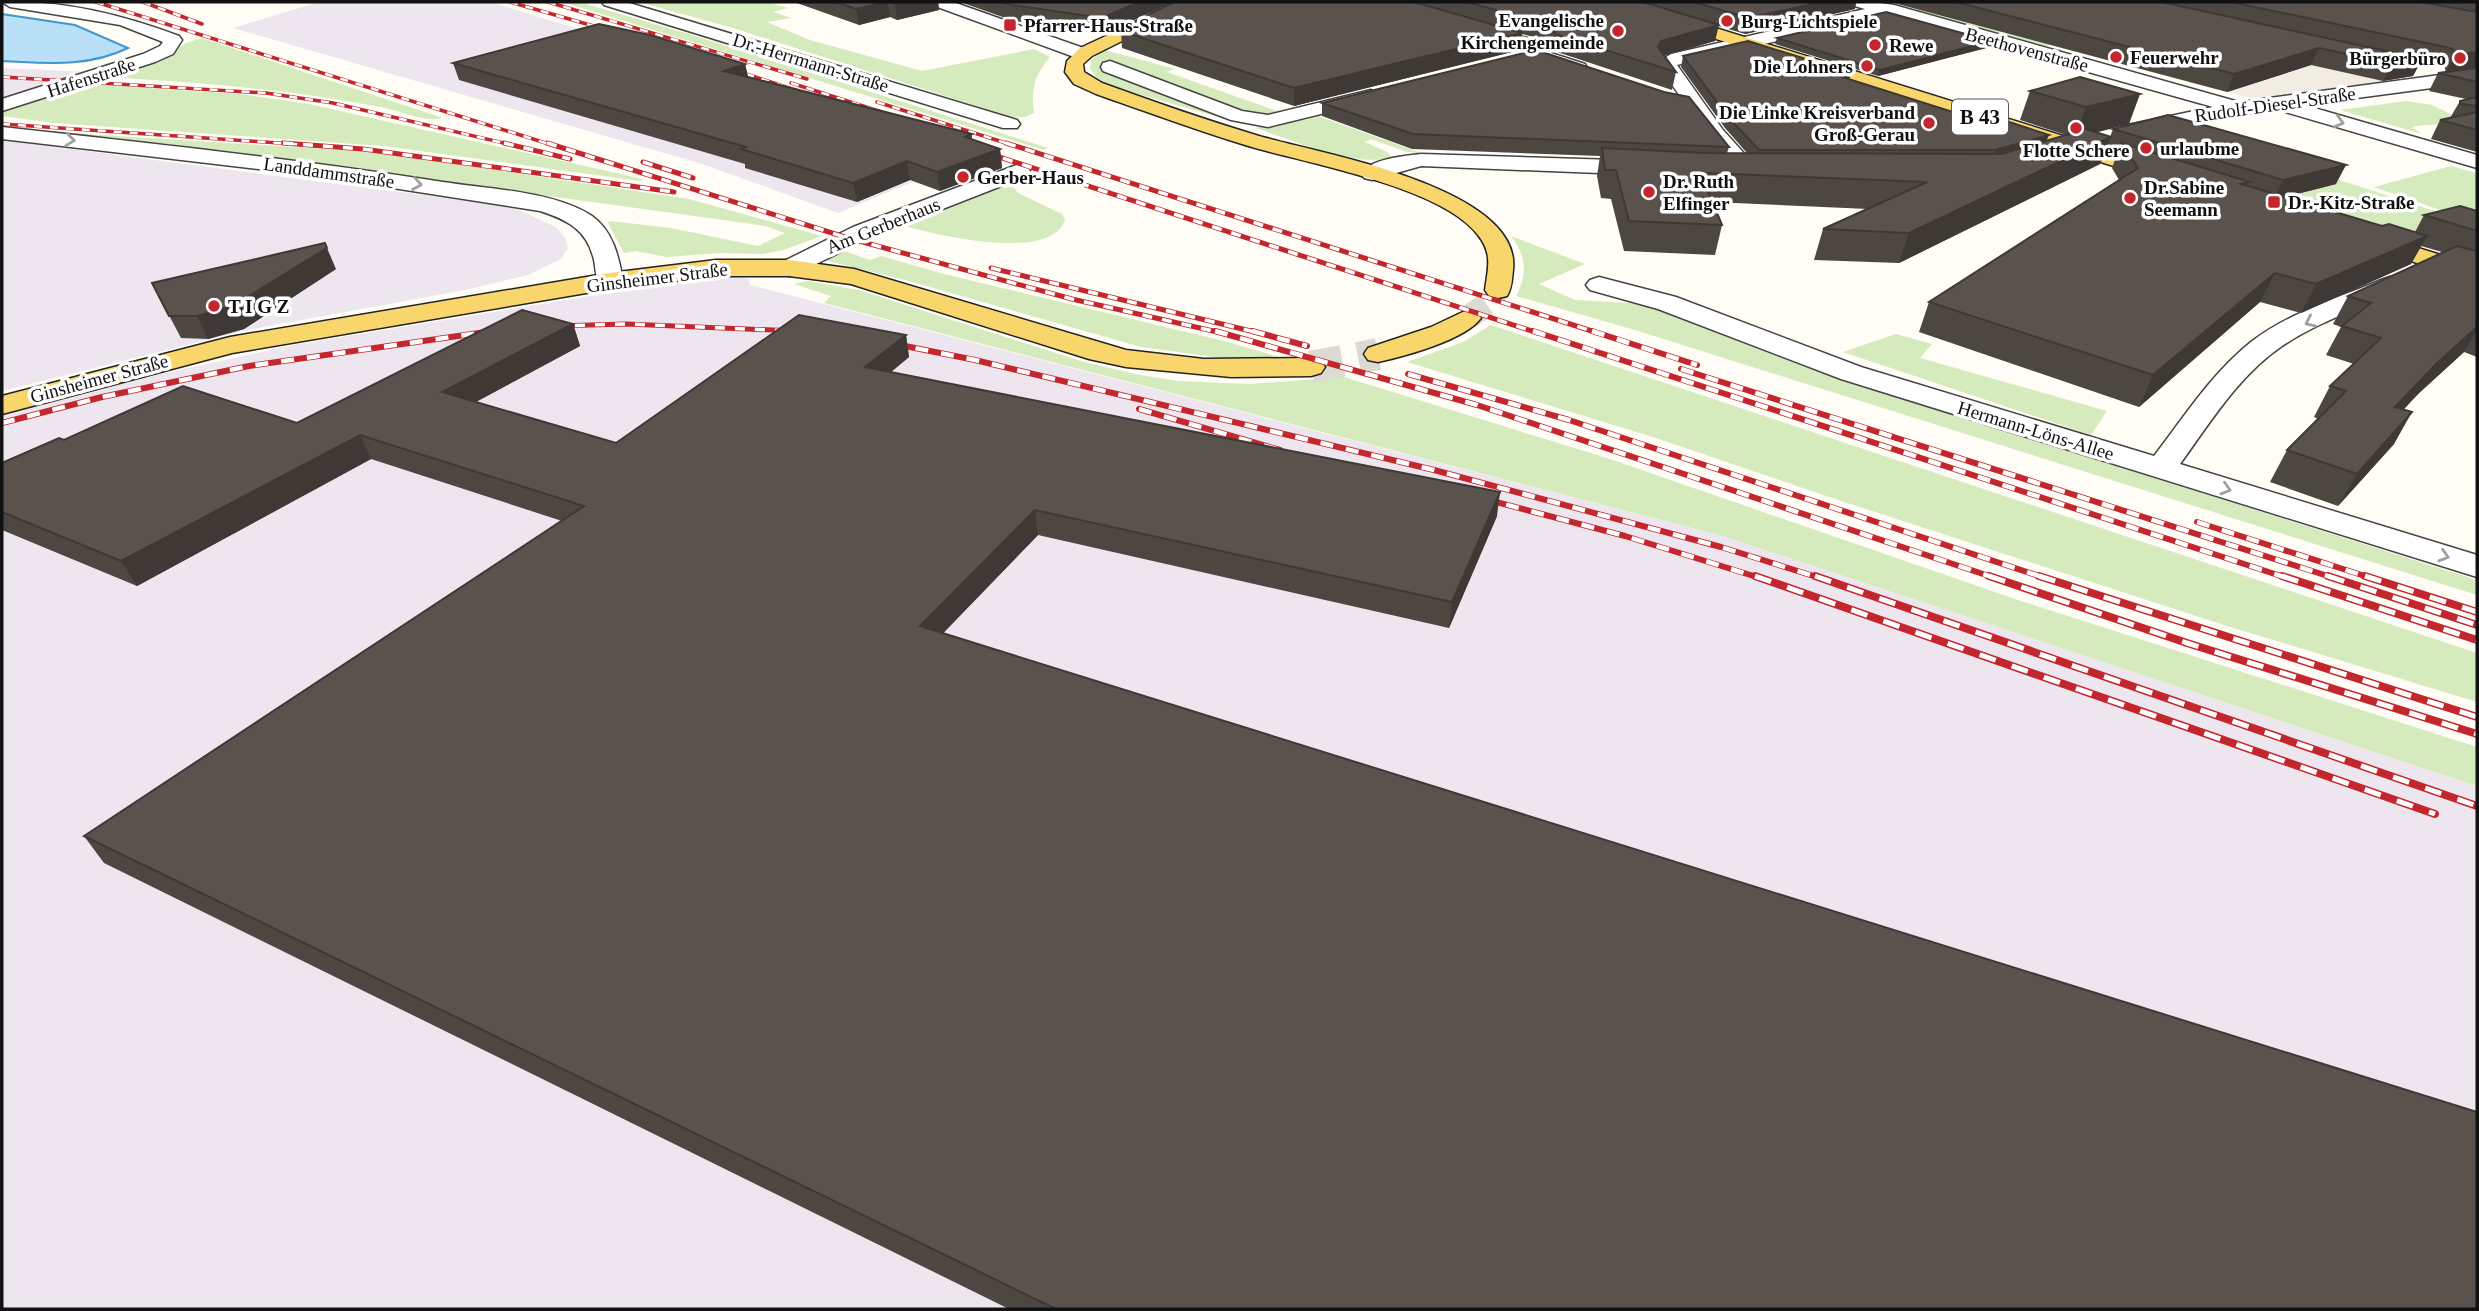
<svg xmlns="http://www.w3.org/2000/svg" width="2479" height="1311" viewBox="0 0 2479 1311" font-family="Georgia,serif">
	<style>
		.industrial { fill: #eee6ef }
		.green { fill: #d5ebbd }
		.plaza { fill: #f1ede2 }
		.water { fill: #b9e0f7; stroke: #3f96cf; stroke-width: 2 }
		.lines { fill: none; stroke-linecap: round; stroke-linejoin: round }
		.major-tunnel-far1 { stroke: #dbdad3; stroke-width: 24; stroke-dasharray: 24 12; stroke-linecap: butt }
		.major-tunnel { stroke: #dbdad3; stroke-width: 32; stroke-dasharray: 32 16; stroke-linecap: butt }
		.minor-casing { stroke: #444; stroke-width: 3 }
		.major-casing { stroke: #222; stroke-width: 3 }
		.minor { fill: #fff; fill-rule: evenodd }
		.major { fill: #f9d66b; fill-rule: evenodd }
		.rail-far3-casing { stroke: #c4262e; stroke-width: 3.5 }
		.rail-far2-casing { stroke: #c4262e; stroke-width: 5 }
		.rail-far1-casing { stroke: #c4262e; stroke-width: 6 }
		.rail-casing { stroke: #c4262e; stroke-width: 8 }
		.rail-far3 { stroke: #fff; stroke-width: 2.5; stroke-dasharray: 8; stroke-linecap: butt }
		.rail-far2 { stroke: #fff; stroke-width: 3.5; stroke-dasharray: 10; stroke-linecap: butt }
		.rail-far1 { stroke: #fff; stroke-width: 4.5; stroke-dasharray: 13; stroke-linecap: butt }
		.rail { stroke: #fff; stroke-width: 5; stroke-dasharray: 17; stroke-linecap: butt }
		.wall { fill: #4d4742 }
		.shaded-wall { fill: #3f3936 }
		.building { fill: #5a524d; stroke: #3f3936; stroke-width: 2 }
		.oneway { stroke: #a0a0a0 }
		.poi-dot { fill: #c4262e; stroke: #fff; stroke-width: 2.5 }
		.labels { text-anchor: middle; stroke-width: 7; stroke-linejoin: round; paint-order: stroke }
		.far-poi-label { font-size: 19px; font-weight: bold; fill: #111; stroke: #fff; text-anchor: start }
		.far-street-label { font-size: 19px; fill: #111; stroke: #fff }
		.shield { fill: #fff; stroke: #585858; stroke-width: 2 }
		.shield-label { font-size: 21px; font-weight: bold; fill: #111 }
	</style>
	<rect width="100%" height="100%" fill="#fffdf5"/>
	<g class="industrial">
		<polygon points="319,2 491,2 980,154 838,213 702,164 233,28"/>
		<polygon points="2,68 91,72 2,100"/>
		<polygon points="2,140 492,204 519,210 556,227 565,238 568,248 561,259 528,275 465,290 247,330 2,391"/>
		<polygon points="741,276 749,280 750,285 1723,536 2477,786 2477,1309 2,1309 2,415 103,387 294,345 693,279"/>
	</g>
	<g class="green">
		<polygon points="562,2 579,2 689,34 1048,148 1044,150"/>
		<path d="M639,2h129l20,6 -15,4 18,6 -24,4 43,18 112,31 112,-22 16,8c-16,19 -19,31 -16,56l-9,4h-14l-278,-89z"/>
		<polygon points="1973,2 2051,45 2041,47 1912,10"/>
		<path d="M202,38l241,80c-20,5 -43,-8 -63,-11 -90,-18 -180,-24 -271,-30l58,-20 19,-14z"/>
		<polygon points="1105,50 1175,69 1167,72 1280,112 1243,124 1110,86 1097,78 1090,69 1091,60"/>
		<polygon points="85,84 240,94 309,104 643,179 640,181 384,146 53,123 2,116 2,110"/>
		<path d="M2406,101l26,4 34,17c-19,4 -36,1 -54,5l10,7 -82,-24z"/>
		<path d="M1318,116l103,37 -14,-1 -36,-13 -6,3 22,10 6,6c-45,9 -96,-17 -138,-30l37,-11 13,3z"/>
		<polygon points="54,132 356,151 469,166 689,199 822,236 783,250 763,254 721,253 666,257 636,251 624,253 608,223 610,221 671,228 758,246 785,233 765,226 680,214 233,153"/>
		<polygon points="2294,165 2477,225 2477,261 2236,185"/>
		<polygon points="2451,166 2477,173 2477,217 2469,220 2374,187"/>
		<path d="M1011,184l7,9 44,21 3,5c-11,44 -129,16 -160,7z"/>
		<path d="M1511,236l74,28 -46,20 36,16 70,4 30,8 157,64 645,204v15l-842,-265 -119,-34c12,-22 10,-41 -5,-60z"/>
		<polygon points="842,250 870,260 881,256 940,273 1228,342 1279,357 1222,358 1141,347 905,280 828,261 828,258"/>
		<polygon points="807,281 859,290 1084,362 1140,375 1178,381 1250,384 1344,377 1607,458 2015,599 2477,747 2477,786 1723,536 824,303 831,296 794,284"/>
		<polygon points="1491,325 2477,653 2477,702 2224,625 1838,500 1653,437 1407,362 1463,342"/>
		<polygon points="1896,334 1932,344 1920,358 2107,411 2091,435 1843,352"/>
	</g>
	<polygon class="plaza" points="2279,61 2305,67 2311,65 2390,82 2259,100 2188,82"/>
	<path class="water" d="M2,14l73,11 53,23c-41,20 -82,15 -126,13z"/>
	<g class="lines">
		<polyline class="major-tunnel-far1" points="1467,318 1488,304 1498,290"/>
		<polyline class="major-tunnel" points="1311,367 1378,354"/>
		<g class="minor-casing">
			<g id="minor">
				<path d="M2,2c61,-2 121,13 177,34l3,4 -9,14 -18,8 -153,49v-12l141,-45 17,-8 3,-4 -43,-17 -110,-18z"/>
				<polygon points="602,2 626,2 1017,120 1020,124 1017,128 1003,128 604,5"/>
				<polygon points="930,2 953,2 1089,50 1092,54 1089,58 1077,58 932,5"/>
				<polygon points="1378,2 1403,2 1544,43 1552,51 1551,53 1585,64 1587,68 1578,74 1571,72 1530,58 1527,54 1530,50 1380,5"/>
				<polygon points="1849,2 1874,2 1894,5 2239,102 2477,70 2477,82 2304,105 2477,155 2477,168 2282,111 2280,108 2130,136 2123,134 2120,130 2123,126 2213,107 1885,15 1677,65 1723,130 1760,171 1757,176 1741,176 1709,138 1657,63 1671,54 1865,9 1851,5"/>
				<polygon points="1110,61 1242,111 1268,115 1371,90 1381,96 1378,100 1268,127 1231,120 1103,71 1101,67 1103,63"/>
				<path d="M2,127c147,16 294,32 441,55 45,7 111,9 149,34 21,15 27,41 31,65l-4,5 -9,3 -9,-3c-6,-7 -5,-17 -7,-26 -7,-30 -26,-40 -54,-49l-231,-36 -307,-36z"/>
				<path d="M1421,154l228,7 8,2 3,5 -3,5 -8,2 -228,-9 -49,14 -8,-2 -3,-5c10,-14 43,-17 60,-19z"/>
				<polygon points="1019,164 1027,166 1030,171 1027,176 871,237 798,273 789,276 780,273 776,268 780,263 853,227"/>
				<path d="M1599,277l77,20 185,70 293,89c30,-39 58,-83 97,-114 37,-29 87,-44 130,-62l9,-3 9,3 4,5 -4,5c-39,18 -81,32 -117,56 -43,29 -72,77 -102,118l297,91v22l-636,-198 -183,-70 -68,-19 -4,-5 4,-5z"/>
			</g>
		</g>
		<g class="major-casing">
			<g id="major">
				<path d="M1179,2h21l-108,54 -9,8 1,8 18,11c52,19 104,37 157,53 58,17 264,51 254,134 -1,9 -1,18 -6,26l-9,2 -9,-2 -4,-6c3,-22 8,-36 -7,-55 -38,-50 -176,-72 -236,-91 -49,-15 -97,-33 -146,-50l-22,-10 -9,-12 2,-11 13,-13z"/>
				<polygon points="1608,2 1632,2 2173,170 2176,175 2173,180 2157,180 1610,5"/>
				<polygon points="2366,232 2477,266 2477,282 2357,244 2354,239 2357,234"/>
				<polygon points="716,260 789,260 854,269 1126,350 1204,359 1311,358 1321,361 1325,367 1321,373 1311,376 1231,377 1126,367 1089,359 851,284 789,276 716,276 610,289 232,353 2,414 2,396 230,337 610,273"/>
				<path d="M1467,310l10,2 4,6c-16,22 -76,38 -103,44l-10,-2 -4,-6 4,-6 63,-21z"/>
			</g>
		</g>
		<use href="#minor" class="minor"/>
		<use href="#major" class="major"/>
		<g class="rail-far3-casing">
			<g id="rail-far3">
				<polyline points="96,2 552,145"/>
				<polyline points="143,2 202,24"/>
				<polyline points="510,2 611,31"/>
				<polyline points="548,2 807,79"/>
				<polyline points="731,69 801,92"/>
				<polyline points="2,77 266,93 333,103 512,145"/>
				<polyline points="791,83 888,114"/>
				<polyline points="877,102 1012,145"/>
				<polyline points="2,124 308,145"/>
			</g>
		</g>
		<g class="rail-far2-casing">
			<g id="rail-far2">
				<polyline points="283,143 363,149 674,192"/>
				<polyline points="504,143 570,159"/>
				<polyline points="547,143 848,238 1072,299 1222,333"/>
				<polyline points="1006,143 1598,333"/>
				<polyline points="984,152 1538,333"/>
				<polyline points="643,162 693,178"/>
				<polyline points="991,268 1259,333"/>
				<polyline points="555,326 626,324 796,331"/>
				<polyline points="481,333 496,331"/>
			</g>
		</g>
		<g class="rail-far1-casing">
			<g id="rail-far1">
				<polyline points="1215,331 1477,405 1995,578"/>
				<polyline points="1252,331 1307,346"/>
				<polyline points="1533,331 2287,578"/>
				<polyline points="1592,331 1697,365"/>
				<polyline points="890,343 975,360 1434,470 1721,547 1820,578"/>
				<polyline points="1681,369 2334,578"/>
				<polyline points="1408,374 1569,420 2045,578"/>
				<polyline points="1139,409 1280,450"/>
				<polyline points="2,423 102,397 249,366 493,331"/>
				<polyline points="1481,498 1625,536 1760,578"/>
				<polyline points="2197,522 2371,578"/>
			</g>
		</g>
		<g class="rail-casing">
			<g id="rail">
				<polyline points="1755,576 2435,814"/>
				<polyline points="1815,576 2477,806"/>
				<polyline points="1989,576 2187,643 2477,734"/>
				<polyline points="2039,576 2477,717"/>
				<polyline points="2282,576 2477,640"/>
				<polyline points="2328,576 2477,625"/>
				<polyline points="2365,576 2477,612"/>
			</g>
		</g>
		<use href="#rail-far3" class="rail-far3"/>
		<use href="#rail-far2" class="rail-far2"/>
		<use href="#rail-far1" class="rail-far1"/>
		<use href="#rail" class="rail"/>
	</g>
	<g class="wall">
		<polygon points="794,2 938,2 939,10 897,20 890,17 859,25"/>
		<polygon points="960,2 1173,2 1103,34 1014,21"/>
		<polygon points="1174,2 1856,2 1855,9 1745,34 1718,26 1715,41 1664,56 1676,72 1672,90 1554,51 1545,40 1522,34 1520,50 1294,106 1122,48 1121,31 1131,27 1131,23"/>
		<polygon points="1890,2 2477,2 2477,68 2446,72 2444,66 2421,61 2413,76 2383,81 2311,65 2227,92"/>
		<polygon points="1777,38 1991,41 1990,47 1878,76 1775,44"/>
		<polygon points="1683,56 1850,79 2047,141 2066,135 2020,120 2030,91 2080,77 2129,124 2096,132 2110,137 2113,129 2336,184 2285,197 2382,226 2415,232 2424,215 2477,211 2477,357 2464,352 2418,394 2403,410 2394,444 2338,506 2270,482 2287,450 2318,419 2314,417 2330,386 2354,364 2326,355 2341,327 2333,324 2348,296 2442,252 2421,246 2411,264 2301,313 2260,302 2139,407 1919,332 1929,302 2119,180 2112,168 2118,151 2107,148 2100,164 1899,263 1814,260 1823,229 1868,209 1713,202 1722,225 1715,255 1624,251 1611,199 1601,198 1597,176 1600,156 1412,149 1322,116 1322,103 1729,147 1727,153 1747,153 1725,128 1681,67"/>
		<polygon points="453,63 745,64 748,77 972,134 972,139 1000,149 1002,168 940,191 910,180 857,202 745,168 745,164 459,80"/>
		<polygon points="2477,68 2477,152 2431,139 2440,120 2450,118 2460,101 2466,99 2429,91 2438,73"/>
		<polygon points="336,269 244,329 208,339 181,338 152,283"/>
		<polygon points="573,324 580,346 476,402 616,443 906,335 909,357 891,372 1497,516 1449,628 1038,535 943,633 2477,1309 1009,1309 104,863 84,836 562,521 371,459 137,586 2,530 2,463 64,440 297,423"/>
	</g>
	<g class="shaded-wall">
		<polygon points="887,2 890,17 859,25 856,9"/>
		<polygon points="905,2 938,2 939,10 897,20 895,4"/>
		<polygon points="1139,2 1173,2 1103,34 1102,18"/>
		<polygon points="1821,2 1856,2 1855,9 1745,34 1748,18"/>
		<polygon points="1719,25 1715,41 1658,57 1658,47 1661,41"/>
		<polygon points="1522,33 1520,50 1294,106 1294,88"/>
		<polygon points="1991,41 1990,47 1878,76 1880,70"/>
		<polygon points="2319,48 2311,65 2227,92 2234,74"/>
		<polygon points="2477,52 2477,68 2446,72 2455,55"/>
		<polygon points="2422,59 2413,76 2383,81 2391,63"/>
		<polygon points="745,64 749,81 724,71"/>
		<polygon points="1851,73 1848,84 1839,76"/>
		<polygon points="2140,94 2129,124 2075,138 2086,107"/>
		<polygon points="2049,135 2044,147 1991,162 1995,150"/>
		<polygon points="2111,137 2100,164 1899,263 1909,233"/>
		<polygon points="1000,149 1002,168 940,191 937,172"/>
		<polygon points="907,161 910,180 857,202 853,183"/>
		<polygon points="2346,165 2336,184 2273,200 2283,180"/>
		<polygon points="2427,236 2411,264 2301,313 2316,284"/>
		<polygon points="327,248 336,269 244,329 208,339 197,316"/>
		<polygon points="2275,273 2260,302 2139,407 2153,375"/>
		<polygon points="573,324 580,346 451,415 442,392"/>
		<polygon points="2477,327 2477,330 2464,352 2418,394 2377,438 2395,407 2436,364"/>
		<polygon points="906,335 909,357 869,390 865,367"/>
		<polygon points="2412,412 2394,444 2338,506 2357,474"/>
		<polygon points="360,435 371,459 137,586 121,561"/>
		<polygon points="1500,492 1497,516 1449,628 1452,602"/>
		<polygon points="1035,510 1038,535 925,652 920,626"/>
	</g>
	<g class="building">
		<polygon points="836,2 886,2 856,9"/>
		<polygon points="888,2 905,2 895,4"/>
		<polygon points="1003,2 1139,2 1102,18 1012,5"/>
		<polygon points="1174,2 1414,2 1522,33 1294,88 1121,31 1138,24 1131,23"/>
		<polygon points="1467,2 1643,2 1719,25 1661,41 1658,47 1676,72 1557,35 1547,24"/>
		<polygon points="1694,2 1821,2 1748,18"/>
		<polygon points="1956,2 2162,2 2422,59 2391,63 2319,48 2234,74"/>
		<polygon points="2231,2 2421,2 2477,12 2477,52 2455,55 2453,49 2445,47"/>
		<polygon points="1886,12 1991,41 1880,70 1777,38"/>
		<polygon points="599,24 650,35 745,64 724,71 972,134 965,137 1000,149 937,172 907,161 853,183 741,149 746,147 453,63"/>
		<polygon points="1748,41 1851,73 1839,76 1981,121 1994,117 2049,135 1995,150 1759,150 1728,117 1683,56"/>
		<polygon points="1536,50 1664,92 1689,97 1729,147 1413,134 1322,103"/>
		<polygon points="2477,68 2477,82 2438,73"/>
		<polygon points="2080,77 2140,94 2086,107 2030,91"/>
		<polygon points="2477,97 2477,106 2460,104 2460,101"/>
		<polygon points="2477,112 2477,130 2440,120"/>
		<polygon points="2168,115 2346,165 2283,180 2113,129"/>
		<polygon points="2086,129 2111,137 1909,233 1823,229 1927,182 1708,173 1710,179 1703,179 1722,225 1629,221 1616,170 1605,170 1602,148 1705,153 2002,154"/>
		<polygon points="2122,143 2250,182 2241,184 2382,226 2389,224 2427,236 2316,284 2275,273 2153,375 1929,302 2138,168"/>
		<polygon points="2460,206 2477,211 2477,231 2424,215"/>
		<polygon points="325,243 327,248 233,306 197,316 169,316 152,283"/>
		<polygon points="2457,246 2477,251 2477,327 2436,364 2395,407 2412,412 2357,474 2287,450 2346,391 2330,386 2381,338 2342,326 2371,303 2348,296"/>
		<polygon points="522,310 573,324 442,392 616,443 799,315 906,335 865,367 1500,492 1452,602 1035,510 920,626 2477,1112 2477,1309 1056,1309 84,836 584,506 360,435 121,561 2,512 2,463 59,438 64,440 183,386 297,423"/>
	</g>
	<defs><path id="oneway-chevron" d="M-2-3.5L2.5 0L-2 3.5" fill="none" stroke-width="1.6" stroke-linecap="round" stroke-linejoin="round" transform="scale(1.75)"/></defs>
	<g class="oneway">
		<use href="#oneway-chevron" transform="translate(2339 122) rotate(16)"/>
		<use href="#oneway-chevron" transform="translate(70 140) rotate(7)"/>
		<use href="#oneway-chevron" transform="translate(417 184) rotate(9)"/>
		<use href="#oneway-chevron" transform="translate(2310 322) rotate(155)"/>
		<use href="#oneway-chevron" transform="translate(2226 489) rotate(17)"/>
		<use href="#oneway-chevron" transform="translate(2444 556) rotate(17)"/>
	</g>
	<g class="poi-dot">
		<circle cx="1727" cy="21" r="7"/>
		<rect x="1003" y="18" width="14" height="14" rx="3.5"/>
		<circle cx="1618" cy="31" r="7"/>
		<circle cx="1875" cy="45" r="7"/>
		<circle cx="2116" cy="57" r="7"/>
		<circle cx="2460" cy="58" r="7"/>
		<circle cx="1867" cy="66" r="7"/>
		<circle cx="1929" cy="123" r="7"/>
		<circle cx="2076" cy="128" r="7"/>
		<circle cx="2146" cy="148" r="7"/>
		<circle cx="963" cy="177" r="7"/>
		<circle cx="1649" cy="192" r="7"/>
		<circle cx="2130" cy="198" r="7"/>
		<rect x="2267" y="195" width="14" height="14" rx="3.5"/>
		<circle cx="214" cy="306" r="7"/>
	</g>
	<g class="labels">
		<g class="far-poi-label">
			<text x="1604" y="27" text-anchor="end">Evangelische<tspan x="1604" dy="22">Kirchengemeinde</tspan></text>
			<text x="1741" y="28">Burg-Lichtspiele</text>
			<text x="1024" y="32">Pfarrer-Haus-Straße</text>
			<text x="1889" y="52">Rewe</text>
			<text x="2130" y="64">Feuerwehr</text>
			<text x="2446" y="65" text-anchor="end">Bürgerbüro</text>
			<text x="1853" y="73" text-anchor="end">Die Lohners</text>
			<text x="1915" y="119" text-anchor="end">Die Linke Kreisverband<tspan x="1915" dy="22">Groß-Gerau</tspan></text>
			<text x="2160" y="155">urlaubme</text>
			<text x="2076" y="157" text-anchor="middle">Flotte Schere</text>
			<text x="977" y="184">Gerber-Haus</text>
			<text x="1663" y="188">Dr. Ruth<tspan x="1663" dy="22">Elfinger</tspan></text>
			<text x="2144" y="194">Dr.Sabine<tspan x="2144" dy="22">Seemann</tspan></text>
			<text x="2288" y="209">Dr.-Kitz-Straße</text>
			<text x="228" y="313">T I G Z</text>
		</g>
		<g class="far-street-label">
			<text transform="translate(2027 49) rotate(15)" y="7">Beethovenstraße</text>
			<text transform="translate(811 62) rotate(17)" y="7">Dr.-Herrmann-Straße</text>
			<text transform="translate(91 77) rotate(-18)" y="7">Hafenstraße</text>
			<text transform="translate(2275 104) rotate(-8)" y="7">Rudolf-Diesel-Straße</text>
			<text transform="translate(329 172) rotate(8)" y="7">Landdammstraße</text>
			<text transform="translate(883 225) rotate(-22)" y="7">Am Gerberhaus</text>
			<text transform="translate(657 277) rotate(-7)" y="7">Ginsheimer Straße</text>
			<text transform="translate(99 378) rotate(-15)" y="7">Ginsheimer Straße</text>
			<text transform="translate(2036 430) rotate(17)" y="7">Hermann-Löns-Allee</text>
		</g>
		<rect class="shield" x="1952" y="99.5" width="56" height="35" rx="5"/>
		<g class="shield-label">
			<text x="1980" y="124">B 43</text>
		</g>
	</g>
	<rect width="2479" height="1311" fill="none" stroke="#111111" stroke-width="7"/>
</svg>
